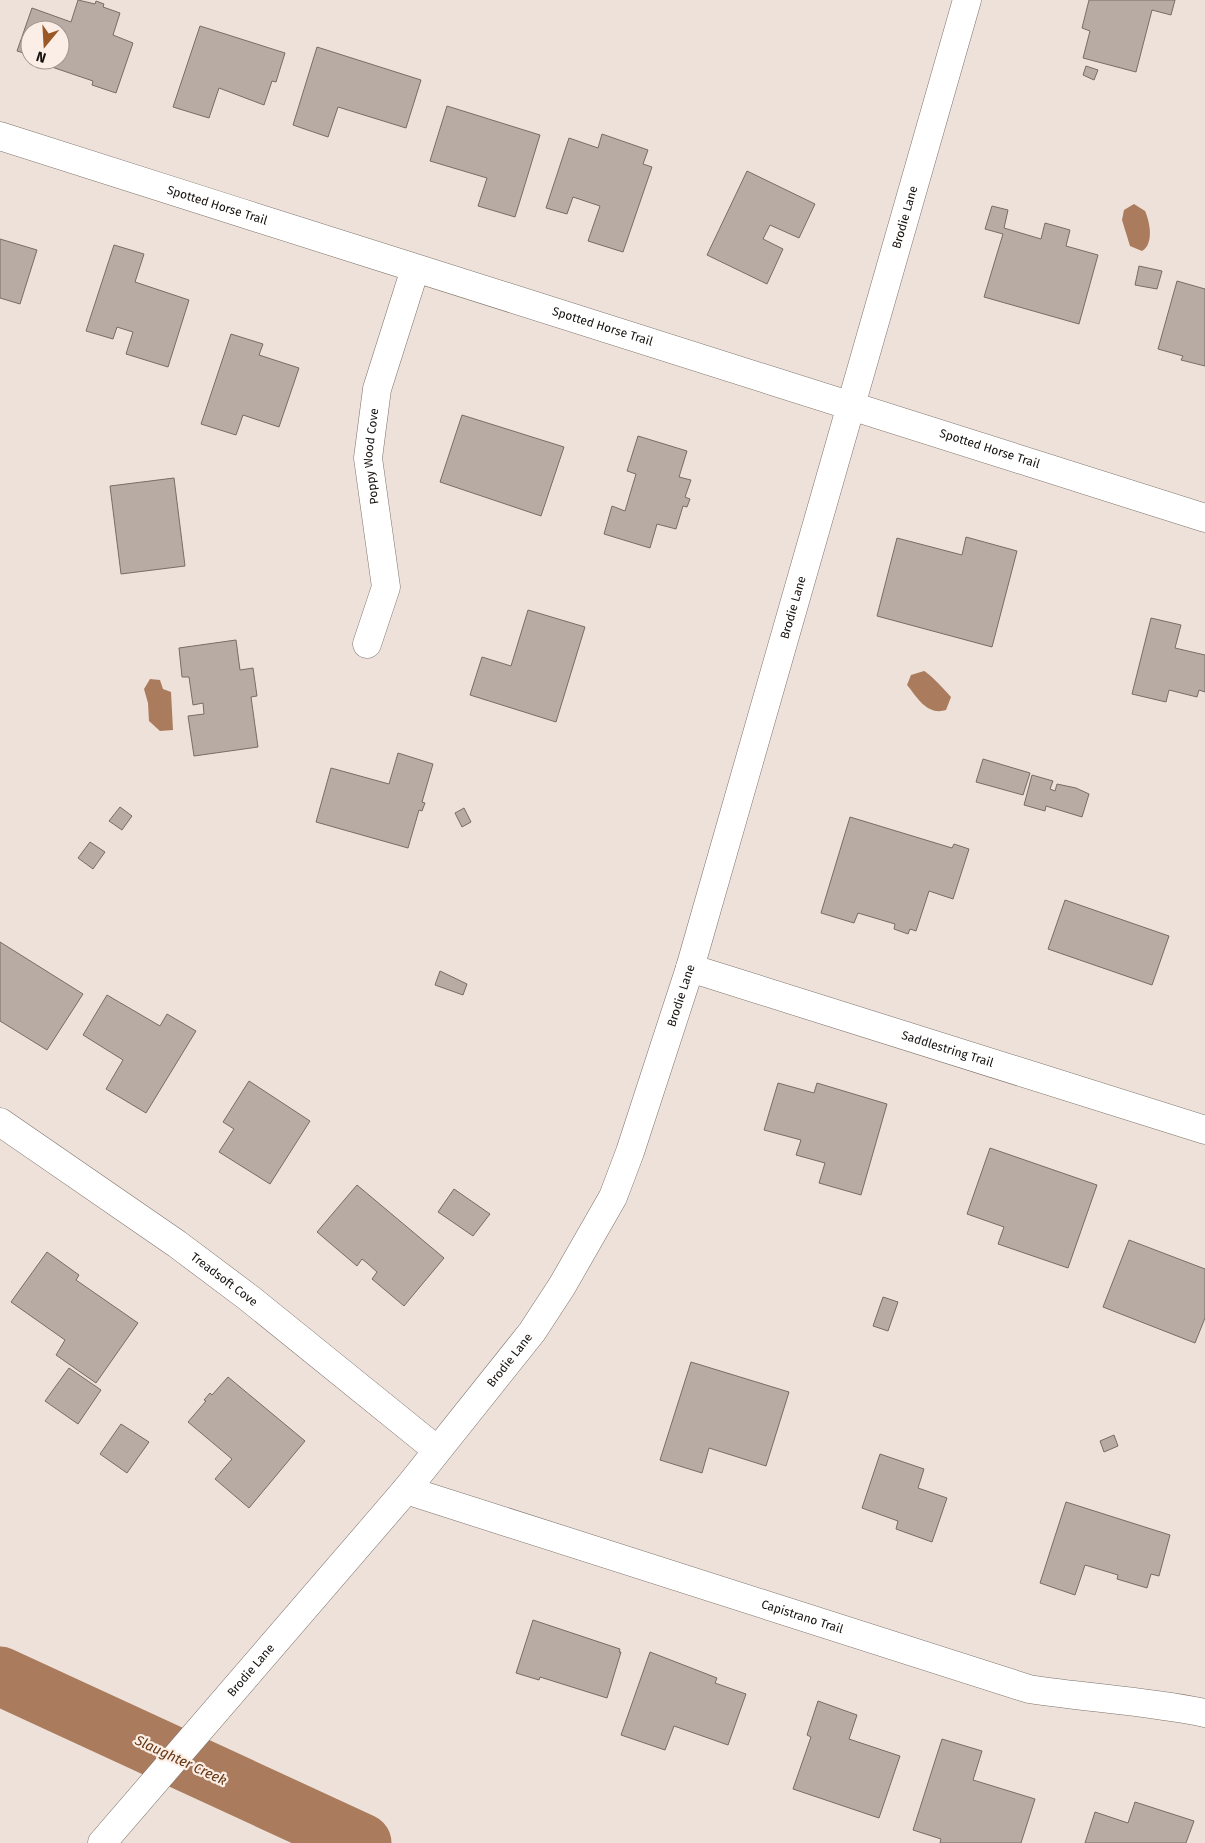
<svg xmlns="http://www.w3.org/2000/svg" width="1205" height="1843" viewBox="0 0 1205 1843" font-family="'Fira Sans',sans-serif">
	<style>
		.water { fill: #aa7b5c }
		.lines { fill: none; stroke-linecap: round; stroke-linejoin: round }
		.river { stroke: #aa7b5c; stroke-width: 59 }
		.building { fill: #b7aba4; stroke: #786d66 }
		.street-casing { stroke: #7d726b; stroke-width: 29 }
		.secondary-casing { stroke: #7d726b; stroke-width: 29 }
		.street { stroke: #fff; stroke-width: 28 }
		.secondary { stroke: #fff; stroke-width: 28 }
		.labels { text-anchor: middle; stroke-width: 4.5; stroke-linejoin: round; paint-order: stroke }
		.street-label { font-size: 12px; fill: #15110e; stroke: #fbeee6 }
		.water-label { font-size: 14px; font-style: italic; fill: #663612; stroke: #fbeee6 }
	</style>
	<rect width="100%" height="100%" fill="#ede1d9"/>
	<g class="water">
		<path d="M1134,204l11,7c5,11 9,33 -3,40l-12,-5 -8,-26 2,-10z"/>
		<path d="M924,671c5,2 22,20 27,26l-5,13c-19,6 -29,-13 -39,-25l4,-10z"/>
		<polygon points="150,679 160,680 163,689 171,692 173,730 160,731 149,721 148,703 144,689"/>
	</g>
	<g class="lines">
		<polyline class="river" points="0,1676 362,1843"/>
	</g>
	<g class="building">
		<polygon points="78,0 95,4 96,1 104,4 103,7 120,13 113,35 133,43 116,93 92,85 93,81 46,65 47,61 43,60 60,60 60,30 30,30 30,55 17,51 32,8 71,22"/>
		<polygon points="1089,0 1175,0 1171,15 1152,10 1136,72 1083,58 1090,31 1082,28"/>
		<polygon points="200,26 285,53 276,82 272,81 264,105 219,88 209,118 173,107"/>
		<polygon points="317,47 421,80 406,128 338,107 328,137 293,125"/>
		<polygon points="1086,66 1098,70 1094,80 1083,75"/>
		<polygon points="447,106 540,135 515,217 478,206 487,178 430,161"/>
		<polygon points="602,134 648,150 643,164 652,167 623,252 588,241 600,206 573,197 567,214 546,208 569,138 598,148"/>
		<polygon points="747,171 815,204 799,238 770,225 763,239 783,249 767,284 707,255"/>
		<polygon points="992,206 1008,210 1004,228 1041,239 1045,223 1070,230 1066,246 1098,255 1079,324 984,297 1003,234 985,229"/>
		<polygon points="0,239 37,250 20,304 0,298"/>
		<polygon points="114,245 144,254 135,282 189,300 168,367 126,354 133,332 117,327 113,339 86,331"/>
		<polygon points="1139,266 1162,271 1157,289 1135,285"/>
		<polygon points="1177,281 1205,289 1205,366 1181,360 1183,356 1158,349"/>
		<polygon points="231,334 263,344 259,355 299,368 279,427 243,415 236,435 201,424"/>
		<polygon points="462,415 564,447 541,516 440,482"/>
		<polygon points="638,436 687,451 679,477 691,480 685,497 690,499 687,507 683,506 676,529 657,524 650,548 604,534 612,506 625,511 636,474 627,471"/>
		<polygon points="174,478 185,566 121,574 110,486"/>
		<polygon points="966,537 1017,551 992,647 877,616 897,538 962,555"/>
		<polygon points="528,610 585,627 556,722 470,695 482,657 511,666"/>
		<polygon points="1151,618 1181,625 1175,648 1205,655 1205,692 1199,690 1197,697 1169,690 1166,702 1132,694"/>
		<polygon points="236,640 240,670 253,668 257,696 251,697 258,747 194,756 188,716 204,714 203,703 193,705 189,677 182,677 179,648"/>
		<polygon points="398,753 433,764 422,802 425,803 422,811 419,810 408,848 316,822 331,768 389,784"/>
		<polygon points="983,759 1030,773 1023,795 976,782"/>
		<polygon points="1032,775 1053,781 1050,789 1055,791 1057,784 1076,788 1089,794 1082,817 1046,806 1045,811 1024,805"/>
		<polygon points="120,807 132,816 122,830 109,821"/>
		<polygon points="464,808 471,822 462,827 455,813"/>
		<polygon points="850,817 952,848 954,844 969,849 953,899 929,891 916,931 910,929 908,934 894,929 895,924 858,913 854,923 821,913"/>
		<polygon points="90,842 105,852 93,869 78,858"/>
		<polygon points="1065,900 1169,936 1152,985 1048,949"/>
		<polygon points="0,942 83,994 47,1050 0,1021"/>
		<polygon points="440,971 467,984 463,995 435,985"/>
		<polygon points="107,995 160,1026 167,1014 196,1031 146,1113 106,1089 123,1060 83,1035"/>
		<polygon points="249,1081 310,1121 270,1184 219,1152 234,1129 223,1122"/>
		<polygon points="778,1083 814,1093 817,1083 887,1104 861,1195 819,1183 825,1163 796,1155 801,1140 764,1130"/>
		<polygon points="990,1148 1097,1185 1068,1268 998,1244 1004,1227 967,1214"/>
		<polygon points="357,1185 444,1258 404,1306 372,1279 377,1272 367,1263 362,1259 357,1266 317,1232"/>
		<polygon points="454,1189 490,1214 473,1236 438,1212"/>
		<polygon points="1129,1240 1205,1269 1205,1318 1195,1343 1103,1307"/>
		<polygon points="47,1252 79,1275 76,1280 138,1323 96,1383 56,1355 65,1340 11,1302"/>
		<polygon points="883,1297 898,1302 888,1331 873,1326"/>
		<polygon points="691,1362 789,1392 766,1466 709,1448 702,1473 660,1460"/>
		<polygon points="69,1368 101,1390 78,1424 45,1401"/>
		<polygon points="228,1377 305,1441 249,1508 215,1479 232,1459 188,1422 206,1401 204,1400 210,1393 212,1395"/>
		<polygon points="121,1424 149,1442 127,1473 100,1454"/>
		<polygon points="1114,1435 1118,1446 1104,1452 1100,1441"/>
		<polygon points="880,1454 924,1469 918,1488 947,1498 932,1542 896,1529 898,1521 862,1508"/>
		<polygon points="1066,1502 1170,1535 1159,1576 1151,1574 1147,1588 1117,1579 1118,1575 1085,1565 1075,1595 1040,1583"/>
		<polygon points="533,1620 620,1649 619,1652 621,1652 607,1698 540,1677 539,1680 516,1673"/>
		<polygon points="650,1652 717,1678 715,1683 746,1694 728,1745 674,1726 665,1750 621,1735"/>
		<polygon points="818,1701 857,1715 849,1739 900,1756 879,1818 793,1789 811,1737 807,1735"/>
		<polygon points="942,1739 982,1751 973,1780 1035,1799 1021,1843 940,1843 941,1839 913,1830"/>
		<polygon points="1135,1802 1194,1821 1186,1843 1085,1843 1095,1812 1128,1823"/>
	</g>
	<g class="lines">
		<g class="street-casing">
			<g id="street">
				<path id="s1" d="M0,136c401,129 804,251 1205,382"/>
				<path id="s2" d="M367,644l19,-57 -18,-129 9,-69 38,-120"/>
				<path id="s3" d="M690,968l515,162"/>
				<path id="s4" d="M0,1122l177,122 72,54 188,152"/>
				<path id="s5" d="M406,1490l623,199c58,9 118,12 176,24"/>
			</g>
		</g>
		<g class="secondary-casing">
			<g id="secondary">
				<path id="s6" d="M102,1843l304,-353 126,-158 30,-46 51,-89 17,-45 60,-184 277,-968"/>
			</g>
		</g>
		<use href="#street" class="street"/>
		<use href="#secondary" class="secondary"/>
	</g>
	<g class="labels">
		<g class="street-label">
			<text dy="4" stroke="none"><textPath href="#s1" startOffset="228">Spotted Horse Trail</textPath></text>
			<text dy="4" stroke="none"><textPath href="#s6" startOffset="1848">Brodie Lane</textPath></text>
			<text dy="4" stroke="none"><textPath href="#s1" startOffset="632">Spotted Horse Trail</textPath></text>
			<text dy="4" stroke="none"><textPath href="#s1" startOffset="1038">Spotted Horse Trail</textPath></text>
			<text dy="4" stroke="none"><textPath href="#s2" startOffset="192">Poppy Wood Cove</textPath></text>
			<text dy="4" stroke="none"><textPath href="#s6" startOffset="1442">Brodie Lane</textPath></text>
			<text dy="4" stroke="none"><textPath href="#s6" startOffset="1038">Brodie Lane</textPath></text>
			<text dy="4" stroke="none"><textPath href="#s3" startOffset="270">Saddlestring Trail</textPath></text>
			<text dy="4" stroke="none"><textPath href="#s4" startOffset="274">Treadsoft Cove</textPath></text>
			<text dy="4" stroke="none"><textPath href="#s6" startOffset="632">Brodie Lane</textPath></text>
			<text dy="4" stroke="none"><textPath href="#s5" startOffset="416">Capistrano Trail</textPath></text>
			<text dy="4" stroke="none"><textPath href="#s6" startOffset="228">Brodie Lane</textPath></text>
		</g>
		<g class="water-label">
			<text transform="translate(181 1760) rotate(25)" y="5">Slaughter Creek</text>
		</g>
	</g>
	<g transform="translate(45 45) rotate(198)"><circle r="24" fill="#fbeee6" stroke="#9f9690"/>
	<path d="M0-4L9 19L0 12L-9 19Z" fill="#9b5827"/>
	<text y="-8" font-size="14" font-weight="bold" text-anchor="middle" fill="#15110e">N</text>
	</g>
</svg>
